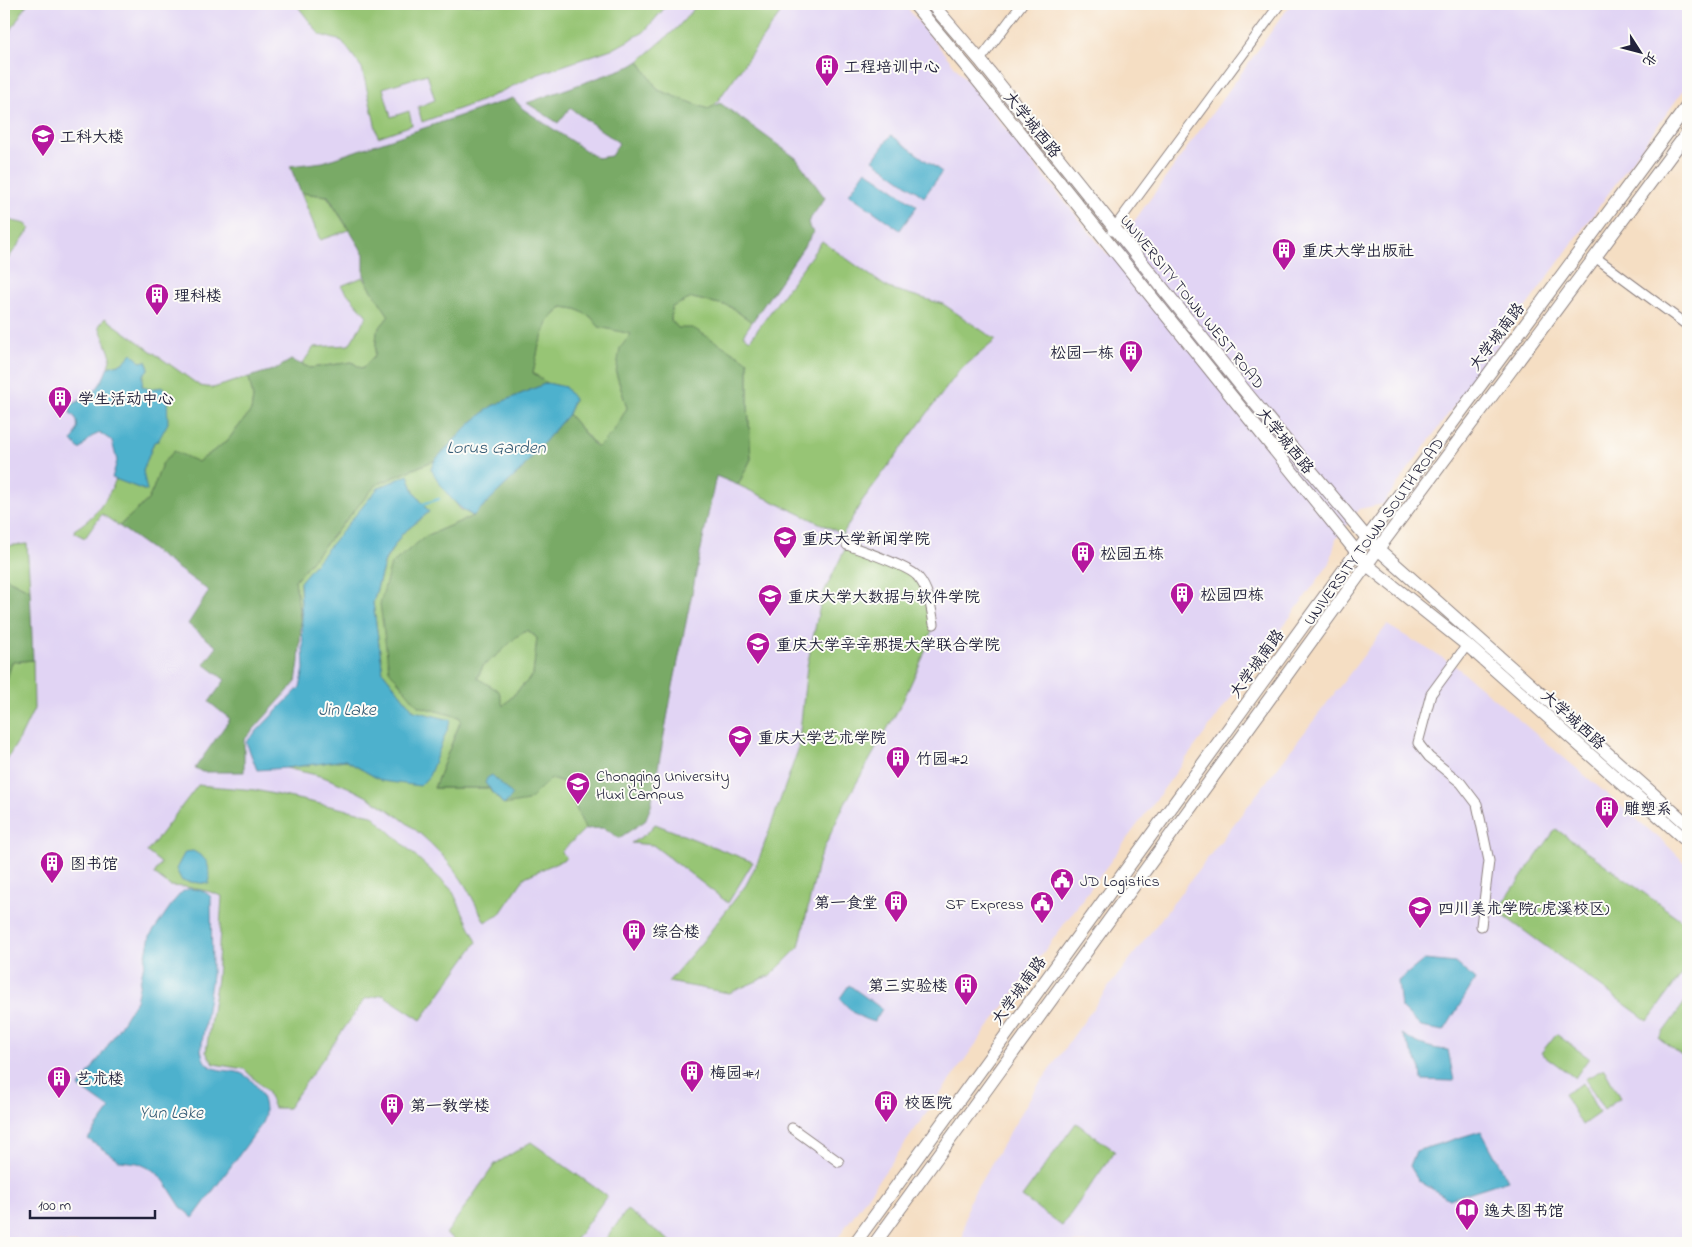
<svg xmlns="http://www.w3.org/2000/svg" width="1692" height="1247" viewBox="0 0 1692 1247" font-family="'Indie Flower','LXGW WenKai TC',sans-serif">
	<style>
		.built { fill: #e1d4f4 }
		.green { fill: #97c574; stroke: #5c7458 }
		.forest { fill: #79aa66; stroke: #4e6650; fill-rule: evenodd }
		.water { fill: #4eb1cd; stroke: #386a84 }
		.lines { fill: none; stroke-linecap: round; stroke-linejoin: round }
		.stream { stroke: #4eb1cd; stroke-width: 2.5 }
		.minor-casing { stroke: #8c807f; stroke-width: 11 }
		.primary-casing { stroke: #8c807f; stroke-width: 14 }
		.minor { stroke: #fff; stroke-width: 9 }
		.primary { stroke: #fff; stroke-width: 12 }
		.labels { text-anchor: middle; stroke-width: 4; stroke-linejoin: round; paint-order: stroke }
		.poi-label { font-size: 16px; fill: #22223b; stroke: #fdfcf7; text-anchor: start }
		.street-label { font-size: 16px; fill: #22223b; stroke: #fdfcf7 }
		.water-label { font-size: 18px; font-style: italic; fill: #345b75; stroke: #fdfcf7 }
	</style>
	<rect width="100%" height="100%" fill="#fdfcf7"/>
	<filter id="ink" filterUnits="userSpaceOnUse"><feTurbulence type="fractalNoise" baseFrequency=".02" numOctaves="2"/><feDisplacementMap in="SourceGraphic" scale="10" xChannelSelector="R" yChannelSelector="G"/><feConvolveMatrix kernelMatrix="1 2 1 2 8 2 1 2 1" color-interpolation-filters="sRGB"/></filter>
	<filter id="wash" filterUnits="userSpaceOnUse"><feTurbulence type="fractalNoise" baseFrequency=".0096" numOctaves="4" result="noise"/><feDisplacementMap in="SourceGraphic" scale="20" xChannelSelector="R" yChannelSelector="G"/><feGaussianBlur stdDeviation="1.12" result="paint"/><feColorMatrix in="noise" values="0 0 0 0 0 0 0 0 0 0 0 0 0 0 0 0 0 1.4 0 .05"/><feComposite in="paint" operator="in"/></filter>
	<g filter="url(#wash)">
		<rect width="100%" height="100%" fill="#f5dec3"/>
		<g class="built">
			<polygon points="4,4 904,4 1109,256 1291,4 1688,4 1688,84 1383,504 1359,509 1336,539 1330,563 973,1048 834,1243 4,1243"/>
			<polygon points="1387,625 1453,664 1666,844 1688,866 1688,1243 962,1243 968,1203 1033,1093 1104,993"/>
		</g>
		<g class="green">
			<polygon points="4,4 27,4 8,35 4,47"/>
			<polygon points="296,4 668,4 644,32 617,47 536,75 481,101 422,122 418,107 435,100 427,74 383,88 391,117 409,111 412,125 378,137 362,68 342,41 320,35"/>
			<polygon points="698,4 787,4 714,106 708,109 658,90 639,61 677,28"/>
			<polygon points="301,193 327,196 349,230 320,240"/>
			<polygon points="4,219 26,224 30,229 4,264"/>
			<polygon points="822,241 888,288 943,304 996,340 959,371 862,501 843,534 738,485 751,459 748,405 748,362 678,328 671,320 672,306 692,298 729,306 752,322 743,335 750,340"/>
			<polygon points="363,277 389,316 377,331 375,355 362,369 352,362 310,368 302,364 314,347 349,345 367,316 341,286"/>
			<polygon points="563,307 576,309 591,317 600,327 632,334 616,373 627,408 614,432 598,448 568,414 574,400 565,387 547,383 533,374 539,345 549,320"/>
			<path d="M105,318l95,68 13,2 36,-11 4,21 -2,13 -24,30 -29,21 -36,2 -9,25 -5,11 -29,26 -17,-12 -17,24 -10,-5 -1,-3c21,-13 32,-28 42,-51l30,12 -3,-20 11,-29 -6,-53 -6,-3 1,-11 -3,-13 -17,1 -15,4 3,-11 -12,-30z"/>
			<path d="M435,460l-4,9 29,40 13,7 -47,20 -8,170 41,11 2,3 -27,68h54l40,13 22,-22 15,3 20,47 -24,23 6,6 -42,19 -26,38 -14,7c-9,-16 -17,-35 -29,-50 -30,-40 -78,-74 -125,-92 -14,-6 -30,-8 -45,-12l59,-8 37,21 32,-70 -31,-39 -10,-69 12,-42 17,-27 27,-22 -15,-20 -6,-17 -108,107 1,43 -6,-45 81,-95z"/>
			<polygon points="27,544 30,590 4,577 4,546"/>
			<polygon points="847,545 917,575 934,624 923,657 902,703 844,805 819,859 799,947 771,975 729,993 668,982 702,942 746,885 759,859 798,750 807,666 822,596"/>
			<polygon points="527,630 537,638 533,675 503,706 477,679 483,666 503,650 516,637"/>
			<polygon points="33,660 34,709 20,738 4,764 4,689 12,662"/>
			<polygon points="198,785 255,790 372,815 452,890 477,942 421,1020 383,995 365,999 288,1108 274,1108 267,1091 244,1069 214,1064 206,1052 217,978 222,896 207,891 186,887 170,886 154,874 161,863 147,852"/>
			<polygon points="655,824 753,862 728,903 653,845 631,843 646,834"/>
			<polygon points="1556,829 1688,925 1688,965 1648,1021 1497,911"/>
			<polygon points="1688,998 1688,1060 1659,1038"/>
			<polygon points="1556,1034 1589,1058 1575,1078 1541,1053"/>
			<polygon points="1604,1069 1620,1098 1604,1110 1585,1079"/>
			<polygon points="1583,1083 1599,1113 1582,1125 1564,1094"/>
			<polygon points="1076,1123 1115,1151 1062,1226 1022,1197"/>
			<polygon points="531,1142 607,1196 573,1243 460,1243 446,1234 495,1164"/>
			<polygon points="627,1210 673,1243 603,1243"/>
		</g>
		<g class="forest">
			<path d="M639,61l19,29 50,19 12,-6 76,55 29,40 -17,24 2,7 4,3 -62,90 -23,-16 -37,-8 -20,9 -1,13 7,8h15l55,33v44l3,54 -13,26 -22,-9 -43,210 -22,120 -6,15 -26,17 -15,-10 -19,1 -20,-47 -15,-3 -22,22 -24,4 -16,-17h-54l27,-68 -2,-3 -41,-11 -29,-36 -9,-66 11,-40 35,-28 47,-20 48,-46 47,-56 29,34 16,-16 14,-24 -11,-35 4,-25 11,-14 -32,-7 -8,-10 -15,-8 -14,-2 -13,13 -10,25 -6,28 14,10 -55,23 -21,17 -36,37 -59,25 -81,95 6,45 -2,37 -3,20 -52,58v32h-42l-7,-4 35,-49 -21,-17 16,-22 -21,-16 13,-17 -29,-23 21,-33 -90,-65 29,-26 5,-11 9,-25 12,-13 24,11 29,-21 24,-30 2,-13 -4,-21 27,-8 15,-9 19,8 42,-6 10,7 13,-14 2,-24 12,-15 -20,-30 -5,-11v-21l-36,-58 -27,-3 -11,-27 33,-4 190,-64 10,11 74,49 14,-2 8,-13 -49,-35 -12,15 -31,-20 104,-37zM528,630l9,8 -4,37 -30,31 -4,-15 -22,-13 6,-12 20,-16 13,-13z"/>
			<polygon points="4,577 30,590 33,660 12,662 4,689"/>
		</g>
		<g class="water">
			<polygon points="891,135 942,172 924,197 873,160"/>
			<polygon points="866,170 917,206 900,230 849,194"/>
			<path d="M132,353l8,9 6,-1 3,7 -6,7 -1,11 6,3 15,-2 4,9 1,27 -10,18 -4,1 -11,29 4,20 -35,-13 5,-17 -5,-20 -12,-8 -9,4 -11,13 -8,-9c6,-10 9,-21 -2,-28l1,-8c23,-11 28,-15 37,-38l15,-4z"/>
			<path d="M547,383l18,4 9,12 -6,15 -47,56 -48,46c-20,-11 -31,-28 -42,-47l4,-9 36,-37 21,-17z"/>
			<polygon points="408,475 414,492 429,512 402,534 385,560 373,603 383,672 414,711 451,720 429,776 420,786 382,781 345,760 286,768 257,770 246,742 300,687 304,669 300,582 378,488"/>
			<polygon points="492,775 513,795 504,805 485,783 487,778"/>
			<path d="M193,851c17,9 16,14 16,33l-27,-3 -6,-12 9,-17z"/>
			<path d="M188,889c10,0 16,1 23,8l1,79 -11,74c1,5 2,10 6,14 7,7 20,6 30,8 17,4 32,28 27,46 -1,3 -3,7 -5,10l-66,90 -12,-11 -16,-25 -10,-11 -17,-8 -18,-2 -32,-22 22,-30 -31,-22 24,-34 33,-52 14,-65 24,-35 8,-9z"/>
			<polygon points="1424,960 1456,963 1475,980 1444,1031 1421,1027 1401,1008 1398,981"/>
			<path d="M849,985l33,24 -8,13c-16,-4 -25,-12 -34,-24z"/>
			<path d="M1402,1034c14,10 29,15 46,16l6,31 -32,-1 -1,-11z"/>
			<polygon points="1481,1131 1508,1180 1449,1199 1419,1181 1410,1166 1416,1151"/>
		</g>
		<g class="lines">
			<polyline class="stream" points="423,504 439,499"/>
		</g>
	</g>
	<g filter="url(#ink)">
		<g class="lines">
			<g class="minor-casing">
				<g id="minor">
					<polyline points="980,60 1022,4"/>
					<polyline points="1112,231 1280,4"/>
					<polyline points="1595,257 1688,326"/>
					<path d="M847,545c14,5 64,22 71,32 11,13 13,30 16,47"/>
					<polyline points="1467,645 1431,694 1418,743 1429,757 1461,783 1477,804 1489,861 1481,926"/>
					<polyline points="792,1128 839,1162"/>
				</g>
			</g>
			<g class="primary-casing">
				<g id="primary">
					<polyline points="914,4 970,71 1367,565 1467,645 1688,842"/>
					<polyline points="932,4 980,60 1249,396 1367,538 1378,549 1688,825"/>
					<polyline points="855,1243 1356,553 1688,105"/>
					<polyline points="875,1243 1378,549 1688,132"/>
				</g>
			</g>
			<use href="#minor" class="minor"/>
			<use href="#primary" class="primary"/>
		</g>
	</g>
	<defs>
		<g id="building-pin" transform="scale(1.25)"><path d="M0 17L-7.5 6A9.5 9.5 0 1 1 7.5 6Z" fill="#b5179e" stroke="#fdfcf7"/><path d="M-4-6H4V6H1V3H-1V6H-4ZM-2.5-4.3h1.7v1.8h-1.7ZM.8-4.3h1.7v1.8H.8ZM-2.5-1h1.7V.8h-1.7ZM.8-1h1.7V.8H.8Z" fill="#fff"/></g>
		<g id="university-pin" transform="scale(1.25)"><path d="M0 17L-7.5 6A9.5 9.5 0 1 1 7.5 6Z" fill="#b5179e" stroke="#fdfcf7"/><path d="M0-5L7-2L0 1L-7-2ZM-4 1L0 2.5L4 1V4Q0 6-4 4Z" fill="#fff"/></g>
		<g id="civic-pin" transform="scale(1.25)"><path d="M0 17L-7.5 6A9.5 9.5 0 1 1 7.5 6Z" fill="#b5179e" stroke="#fdfcf7"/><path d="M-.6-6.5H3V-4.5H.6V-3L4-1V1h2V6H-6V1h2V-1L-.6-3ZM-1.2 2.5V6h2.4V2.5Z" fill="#fff"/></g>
		<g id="library-pin" transform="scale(1.25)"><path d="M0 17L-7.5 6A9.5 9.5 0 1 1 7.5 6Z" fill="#b5179e" stroke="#fdfcf7"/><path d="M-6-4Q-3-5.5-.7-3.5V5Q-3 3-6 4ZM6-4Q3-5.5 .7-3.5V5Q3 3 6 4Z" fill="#fff"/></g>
	</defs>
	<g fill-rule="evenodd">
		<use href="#building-pin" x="827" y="66"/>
		<use href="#university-pin" x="43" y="136"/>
		<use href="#building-pin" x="1284" y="250"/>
		<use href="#building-pin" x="157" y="295"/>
		<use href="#building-pin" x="1131" y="352"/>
		<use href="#building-pin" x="60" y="398"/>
		<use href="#university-pin" x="785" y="538"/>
		<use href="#building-pin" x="1083" y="553"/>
		<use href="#building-pin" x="1182" y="594"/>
		<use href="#university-pin" x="770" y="596"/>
		<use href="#university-pin" x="758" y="644"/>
		<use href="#university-pin" x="740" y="737"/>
		<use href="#building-pin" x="898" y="758"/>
		<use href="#university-pin" x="578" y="784"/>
		<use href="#building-pin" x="1607" y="808"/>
		<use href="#building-pin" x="52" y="863"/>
		<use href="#civic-pin" x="1062" y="880"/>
		<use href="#building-pin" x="896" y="902"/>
		<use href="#civic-pin" x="1042" y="903"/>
		<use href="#university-pin" x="1420" y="908"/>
		<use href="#building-pin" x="634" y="931"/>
		<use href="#building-pin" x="966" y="985"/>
		<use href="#building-pin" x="692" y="1072"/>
		<use href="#building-pin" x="59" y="1078"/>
		<use href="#building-pin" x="886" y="1102"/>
		<use href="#building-pin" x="392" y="1105"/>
		<use href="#library-pin" x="1467" y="1210"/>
	</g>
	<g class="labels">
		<g class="poi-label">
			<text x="844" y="72">工程培训中心</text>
			<text x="60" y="142">工科大楼</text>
			<text x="1302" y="256">重庆大学出版社</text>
			<text x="174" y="301">理科楼</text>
			<text x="1114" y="358" text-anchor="end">松园一栋</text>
			<text x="78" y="404">学生活动中心</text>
			<text x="802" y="544">重庆大学新闻学院</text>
			<text x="1100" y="559">松园五栋</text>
			<text x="1200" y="600">松园四栋</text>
			<text x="788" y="602">重庆大学大数据与软件学院</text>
			<text x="776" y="650">重庆大学辛辛那提大学联合学院</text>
			<text x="758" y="743">重庆大学艺术学院</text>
			<text x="916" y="764">竹园#2</text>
			<text x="596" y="781">Chongqing University<tspan x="596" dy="18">Huxi Campus</tspan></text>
			<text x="1624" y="814">雕塑系</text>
			<text x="70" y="869">图书馆</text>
			<text x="1080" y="886">JD Logistics</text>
			<text x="878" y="908" text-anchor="end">第一食堂</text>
			<text x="1024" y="909" text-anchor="end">SF Express</text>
			<text x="1438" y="914">四川美术学院(虎溪校区)</text>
			<text x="652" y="937">综合楼</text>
			<text x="948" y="991" text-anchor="end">第三实验楼</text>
			<text x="710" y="1078">梅园#1</text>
			<text x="76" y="1084">艺术楼</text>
			<text x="904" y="1108">校医院</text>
			<text x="410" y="1111">第一教学楼</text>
			<text x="1484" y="1216">逸夫图书馆</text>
		</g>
		<g class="street-label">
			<text transform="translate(1033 124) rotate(51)" y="6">大学城西路</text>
			<text transform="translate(1193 301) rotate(51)" y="6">UNIVERSITY TOWN WEST ROAD</text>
			<text transform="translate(1496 336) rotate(-53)" y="6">大学城南路</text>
			<text transform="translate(1286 440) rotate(51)" y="6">大学城西路</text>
			<text transform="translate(1373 531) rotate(-54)" y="6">UNIVERSITY TOWN SOUTH ROAD</text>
			<text transform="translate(1256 663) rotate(-54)" y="6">大学城南路</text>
			<text transform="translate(1574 719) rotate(42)" y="6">大学城西路</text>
			<text transform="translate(1018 990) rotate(-54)" y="6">大学城南路</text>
		</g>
		<g class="water-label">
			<text x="496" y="453">Lorus Garden</text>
			<text x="347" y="715">Jin Lake</text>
			<text x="171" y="1118">Yun Lake</text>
		</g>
	</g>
	<rect width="1692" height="1247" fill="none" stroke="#fdfcf7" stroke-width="20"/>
	<g transform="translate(1640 52) rotate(126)" stroke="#fdfcf7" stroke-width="4" paint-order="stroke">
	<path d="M0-4L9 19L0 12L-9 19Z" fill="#22223b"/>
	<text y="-8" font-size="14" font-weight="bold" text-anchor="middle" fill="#22223b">北</text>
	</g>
	<path d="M30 1210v8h125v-8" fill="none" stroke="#22223b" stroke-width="2.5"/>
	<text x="38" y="1210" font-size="15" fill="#22223b" stroke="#fdfcf7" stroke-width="4" paint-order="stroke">100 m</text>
</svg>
